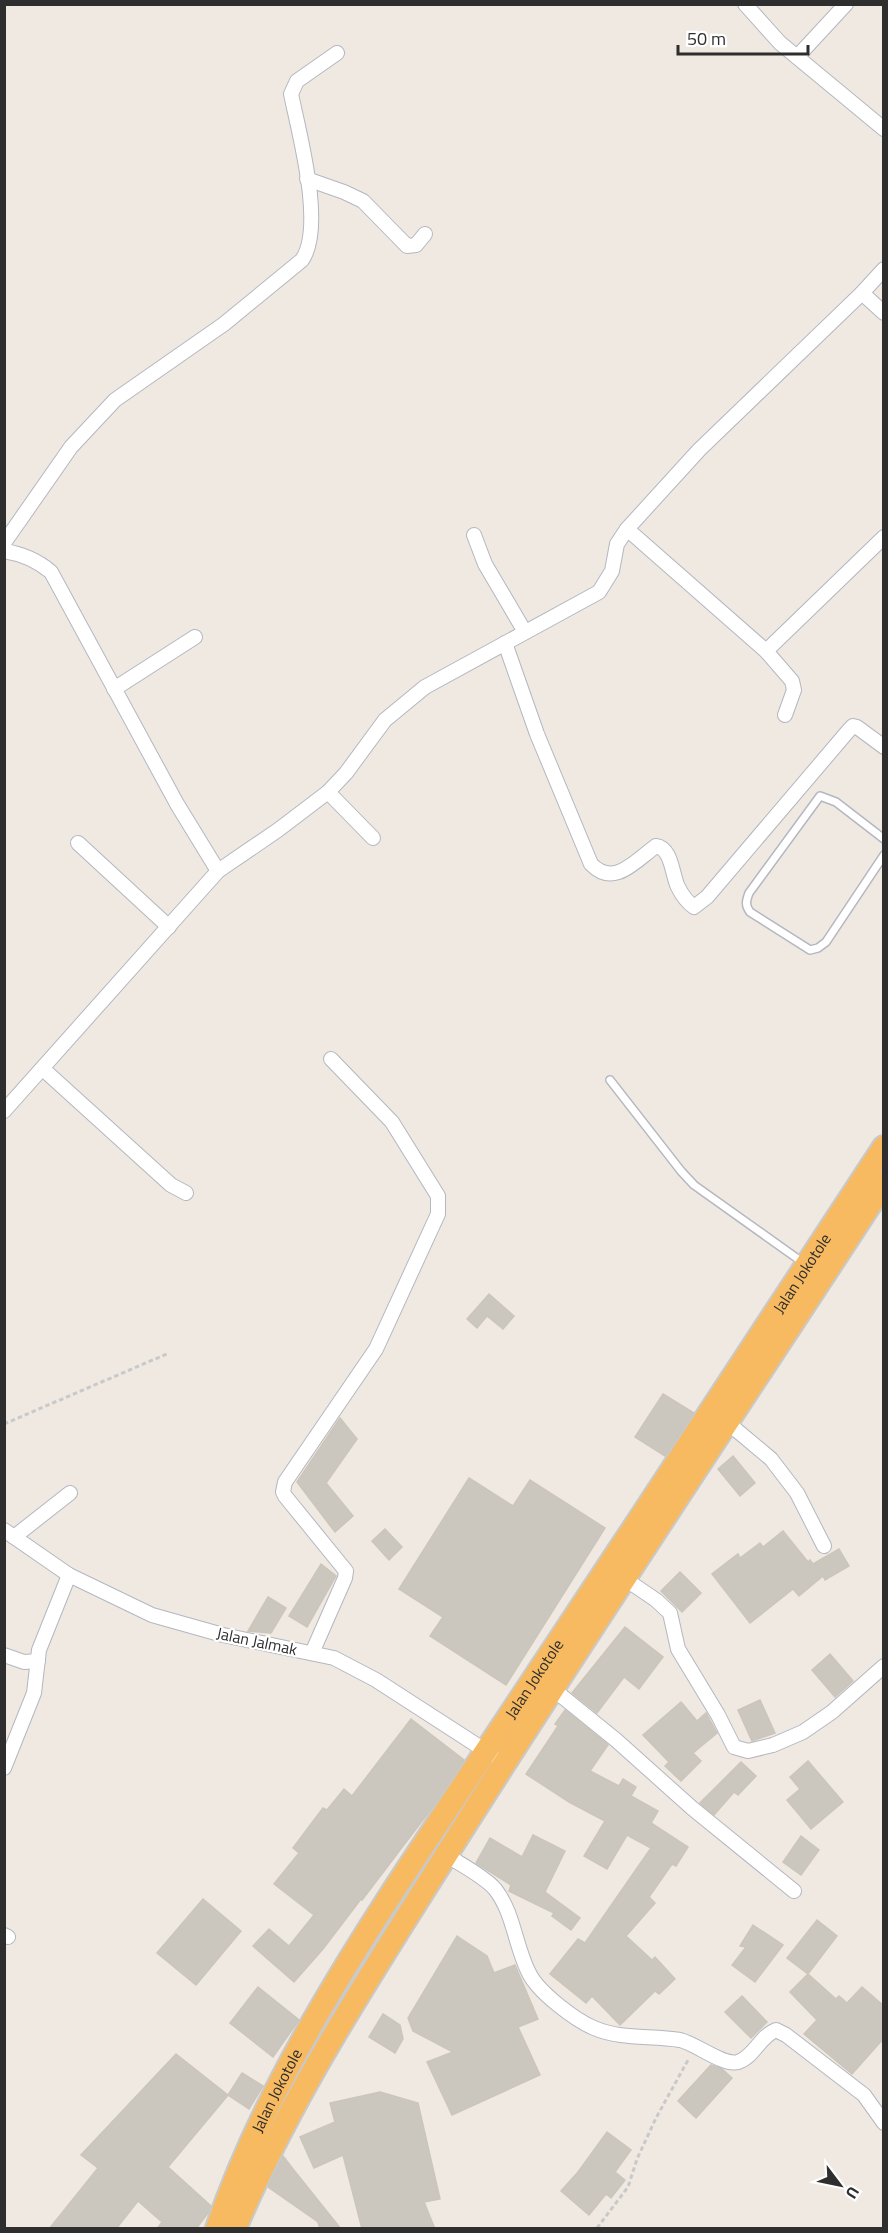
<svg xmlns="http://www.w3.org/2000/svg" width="888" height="2233" viewBox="0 0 888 2233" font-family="'Titillium Web',sans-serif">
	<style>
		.building { fill: #cbc7bf; stroke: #cbc5ba; stroke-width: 1.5 }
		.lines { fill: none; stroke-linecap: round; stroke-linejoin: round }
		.service-casing { stroke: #b4b7c1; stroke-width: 10 }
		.minor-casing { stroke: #b4b7c1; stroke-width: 16 }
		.trunk-casing { stroke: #c9c9c9; stroke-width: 26 }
		.path { stroke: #c9c9c9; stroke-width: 3; stroke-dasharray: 4.5 3; stroke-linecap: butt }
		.service { stroke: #fff; stroke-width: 7 }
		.minor { stroke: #fff; stroke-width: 14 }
		.trunk { stroke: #f8ba60; stroke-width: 22 }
		.labels { text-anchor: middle; stroke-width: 4.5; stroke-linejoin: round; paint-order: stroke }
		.street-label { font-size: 16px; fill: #2e2e2e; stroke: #fff }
	</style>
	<rect width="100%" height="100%" fill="#efe9e1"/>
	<g class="building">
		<polygon points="489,1294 514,1316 503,1329 487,1316 477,1328 467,1319"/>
		<polygon points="663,1394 694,1413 665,1456 635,1437"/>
		<polygon points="340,1418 357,1439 326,1483 353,1516 335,1532 297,1482"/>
		<polygon points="733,1456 755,1483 740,1496 718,1469"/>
		<polygon points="469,1478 513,1506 530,1480 605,1528 506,1685 430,1636 443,1617 399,1589"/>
		<polygon points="385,1529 402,1547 389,1560 372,1541"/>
		<polygon points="783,1531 808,1562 810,1560 813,1564 839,1549 849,1566 825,1580 823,1576 799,1596 793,1589 750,1623 712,1574 738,1554 740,1558 760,1543 763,1547"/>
		<polygon points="321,1564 336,1576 307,1627 289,1616"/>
		<polygon points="680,1572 701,1593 682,1612 661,1591"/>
		<polygon points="268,1597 286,1608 271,1633 248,1631"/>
		<polygon points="625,1627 663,1657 639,1689 624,1677 597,1713 572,1693"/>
		<polygon points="830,1654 853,1681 835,1697 812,1670"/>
		<polygon points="760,1700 775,1733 752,1741 738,1710"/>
		<polygon points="681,1702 697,1721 706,1713 717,1733 693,1753 701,1761 681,1781 665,1766 669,1762 643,1735"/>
		<polygon points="565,1710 608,1745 590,1771 619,1786 623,1779 636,1787 631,1796 658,1811 651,1823 688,1847 676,1866 672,1864 649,1897 655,1903 626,1936 652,1960 655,1957 675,1979 659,1994 655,1991 620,2025 592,1996 586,2003 550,1974 578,1939 585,1943 651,1848 627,1835 607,1869 584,1856 605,1821 569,1802 526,1774 558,1726 555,1724"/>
		<polygon points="411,1719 464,1760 435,1804 362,1900 361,1899 323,1949 294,1982 253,1946 269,1929 289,1946 314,1915 274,1884 299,1853 293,1848 323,1808 327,1810 344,1789 352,1796"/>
		<polygon points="808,1761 843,1802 811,1829 787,1800 800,1789 790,1777"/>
		<polygon points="741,1762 756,1776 738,1795 734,1792 714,1815 700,1803"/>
		<polygon points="533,1835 565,1851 545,1892 580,1918 571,1930 552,1916 554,1913 509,1891 511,1885 476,1863 490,1838 522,1857"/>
		<polygon points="801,1836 819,1850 801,1875 783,1862"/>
		<polygon points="203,1899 241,1931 196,1985 157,1953"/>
		<polygon points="817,1920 837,1936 808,1974 787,1958"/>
		<polygon points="753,1925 783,1945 755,1982 732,1965 746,1947 740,1946"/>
		<polygon points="457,1936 487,1956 494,1973 515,1965 538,2019 518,2027 540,2075 452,2115 427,2062 453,2052 413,2031 408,2018"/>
		<polygon points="808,1974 836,1999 839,1996 847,2003 862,1987 884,2006 884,2038 852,2074 804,2034 817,2020 790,1992"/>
		<polygon points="258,1987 299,2020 273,2057 230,2023"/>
		<polygon points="742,1996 767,2022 751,2038 725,2012"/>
		<polygon points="383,2014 400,2025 403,2039 395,2053 369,2037"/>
		<polygon points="176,2054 228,2095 168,2167 211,2206 208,2213 196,2229 157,2229 162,2222 138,2201 116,2229 49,2229 98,2168 81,2155"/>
		<polygon points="711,2065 722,2069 732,2078 696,2118 678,2101"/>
		<polygon points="242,2073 263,2086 249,2109 228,2095"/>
		<polygon points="380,2092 418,2103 440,2199 424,2202 435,2229 362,2229 343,2155 314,2168 300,2137 335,2122 330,2103"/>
		<polygon points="607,2132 631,2150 615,2172 625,2180 611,2198 606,2194 589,2215 561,2191 578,2172"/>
		<polygon points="283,2156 293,2169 341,2229 320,2229 318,2222 268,2187"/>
	</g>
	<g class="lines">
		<g class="service-casing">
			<g id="service">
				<path d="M884,839l-48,-37 -16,-6 -71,97c-3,8 -4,12 1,19l60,38 8,-2 8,-6 58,-87"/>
				<polyline points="610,1080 681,1171 694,1185 805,1264"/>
			</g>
		</g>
		<g class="minor-casing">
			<g id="minor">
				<polyline points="745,4 780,43 884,129"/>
				<polyline points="797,57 846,4"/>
				<polyline points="307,179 344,192 363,201 407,246 416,245 425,234"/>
				<polyline points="862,293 884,313"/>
				<polyline points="627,529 766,651 884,537"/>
				<polyline points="474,535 485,564 525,632"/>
				<path d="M4,543l67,-96 44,-47 109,-76 78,-64c23,-33 -3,-127 -11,-166l6,-13 40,-28"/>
				<path d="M4,551c19,3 33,9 47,21l126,232 41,67"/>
				<path d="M505,643l32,91 54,130c23,24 44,-3 65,-18 16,2 16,29 22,41 4,8 9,15 16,20l13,-10 142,-167 4,-4 4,1 27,20"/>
				<polyline points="766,651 792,681 794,690 785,715"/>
				<polyline points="114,689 195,637"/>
				<polyline points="328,792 373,838"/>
				<polyline points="78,843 169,927"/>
				<polyline points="43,1069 171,1185 186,1193"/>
				<polyline points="4,1111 218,871 278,830 328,792 346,773 385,720 425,687 599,592 612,571 617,544 627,529 699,450 862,293 884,269"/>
				<polyline points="722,1418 771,1459 797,1493 824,1546"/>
				<polyline points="4,1530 69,1575 152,1615 223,1635 334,1658 376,1680 492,1755"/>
				<polyline points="14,1537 70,1493"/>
				<polyline points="625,1579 656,1600 670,1613 678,1649 718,1715 734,1747 748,1751 773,1745 803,1732 832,1712 884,1666"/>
				<polyline points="312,1653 345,1578 346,1571 285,1496 283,1492 285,1482 376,1349 438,1214 438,1196 392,1122 331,1059"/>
				<polyline points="4,1655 24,1662 38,1661"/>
				<polyline points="553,1689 616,1740 692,1808 794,1891"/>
				<polyline points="4,1768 34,1693 39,1650 69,1575"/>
				<path d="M446,1855c14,9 39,22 49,34 19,24 20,57 34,84 9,19 46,47 65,55 28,12 57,7 86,12 17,4 43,26 58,22 16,-5 22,-26 38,-32l10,5 78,60 20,28"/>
				<polyline points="4,1935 8,1937"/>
			</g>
		</g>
		<g class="trunk-casing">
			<g id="trunk">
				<path id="s1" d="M217,2228c58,-169 171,-329 269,-477 133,-201 267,-402 398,-604"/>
				<path d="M235,2228c58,-136 135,-252 213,-376 142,-225 291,-446 436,-669"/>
			</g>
		</g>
		<g class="path">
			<polyline points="4,1424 169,1353"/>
			<polyline points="597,2228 628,2187 637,2159 656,2118 688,2060"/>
		</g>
		<use href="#service" class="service"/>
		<use href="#minor" class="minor"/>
		<use href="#trunk" class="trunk"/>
	</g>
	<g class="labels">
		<g class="street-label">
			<text dy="6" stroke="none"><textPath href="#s1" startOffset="1122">Jalan Jokotole</textPath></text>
			<text transform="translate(257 1641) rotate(12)" y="6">Jalan Jalmak</text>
			<text dy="6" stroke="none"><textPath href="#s1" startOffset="636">Jalan Jokotole</textPath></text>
			<text dy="6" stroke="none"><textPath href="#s1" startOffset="150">Jalan Jokotole</textPath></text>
		</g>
	</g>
	<rect width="888" height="2233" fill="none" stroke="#2e2e2e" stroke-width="12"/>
	<g transform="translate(840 2185) rotate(122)" stroke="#ffffff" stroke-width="4.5" paint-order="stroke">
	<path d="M0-4.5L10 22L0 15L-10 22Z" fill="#2e2e2e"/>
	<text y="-9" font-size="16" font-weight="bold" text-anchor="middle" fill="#2e2e2e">U</text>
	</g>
	<path d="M678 45v9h130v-9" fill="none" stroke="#2e2e2e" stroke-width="3"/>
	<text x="687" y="45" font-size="18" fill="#2e2e2e" stroke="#ffffff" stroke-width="4.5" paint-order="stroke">50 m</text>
</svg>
